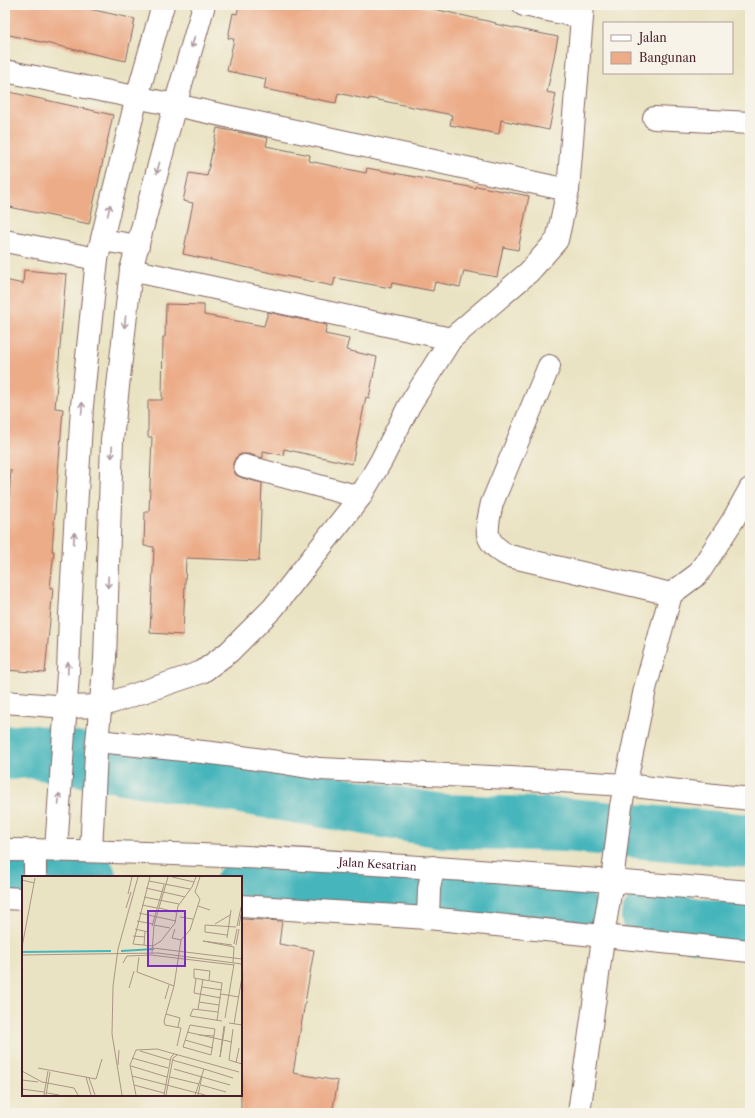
<svg xmlns="http://www.w3.org/2000/svg" width="755" height="1118" viewBox="0 0 755 1118" font-family="'Libre Caslon Text',serif">
	<style>
		.lines { fill: none; stroke-linecap: round; stroke-linejoin: round }
		.river { stroke: #46b6bc; stroke-width: 54 }
		.building { fill: #ecac88 }
		.minor-casing { stroke: #826460; stroke-width: 24 }
		.minor { stroke: #fff; stroke-width: 22 }
		.oneway { stroke: #ae9aa0 }
		.labels { text-anchor: middle; stroke-width: 3; stroke-linejoin: round; paint-order: stroke }
		.street-label { font-size: 11px; fill: #4a1f2b; stroke: #f7f3e8 }
		.inset-river { fill: none; stroke: #46b6bc; stroke-width: 2 }
		.inset-road { fill: none; stroke: #aa9586; stroke-width: 1 }
		.view { fill: #7b2cbf; fill-opacity: 0.15; stroke: #7b2cbf; stroke-width: 2 }
		.inset-edge { fill: none; stroke: #4a1f2b; stroke-width: 2 }
	</style>
	<rect width="100%" height="100%" fill="#f7f3e8"/>
	<filter id="ink" filterUnits="userSpaceOnUse"><feTurbulence type="fractalNoise" baseFrequency=".025" numOctaves="2"/><feDisplacementMap in="SourceGraphic" scale="8" xChannelSelector="R" yChannelSelector="G"/><feConvolveMatrix kernelMatrix="1 2 1 2 8 2 1 2 1" color-interpolation-filters="sRGB"/></filter>
	<filter id="wash" filterUnits="userSpaceOnUse"><feTurbulence type="fractalNoise" baseFrequency=".012" numOctaves="4" result="noise"/><feDisplacementMap in="SourceGraphic" scale="16" xChannelSelector="R" yChannelSelector="G"/><feGaussianBlur stdDeviation="0.9" result="paint"/><feColorMatrix in="noise" values="0 0 0 0 0 0 0 0 0 0 0 0 0 0 0 0 0 1.4 0 .05"/><feComposite in="paint" operator="in"/></filter>
	<g filter="url(#wash)">
		<rect width="100%" height="100%" fill="#eae3c3"/>
		<g class="lines">
			<g class="river">
				<polyline points="5,753 29,751 442,821 566,825 750,841"/>
				<polyline points="5,876 89,877"/>
				<polyline points="241,886 408,896 572,912"/>
				<polyline points="648,917 750,933"/>
			</g>
		</g>
		<g id="blocks">
			<g class="building">
				<polygon points="5,5 71,5 135,19 126,61 5,34"/>
				<polygon points="239,5 416,5 496,23 495,24 558,37 547,92 556,94 549,130 501,120 499,134 450,125 452,115 369,98 369,100 338,93 336,103 264,89 266,79 227,71 234,39 228,38 233,13 237,14"/>
				<polygon points="5,91 113,115 89,224 5,206"/>
				<polygon points="217,128 268,138 266,146 310,155 309,161 366,173 367,168 475,188 476,186 529,196 518,250 503,247 497,277 464,271 460,287 435,282 433,291 392,283 391,288 335,278 333,286 183,254 193,203 183,201 189,173 207,176"/>
				<polygon points="24,270 66,274 55,408 63,409 52,551 54,551 50,588 53,588 45,673 5,670 5,554 11,470 5,470 5,280 23,284"/>
				<polygon points="166,304 204,305 204,315 264,326 268,312 327,325 325,334 349,339 346,350 377,357 369,398 366,397 352,464 284,449 283,455 263,451 263,458 248,454 241,454 236,457 233,463 233,469 236,475 242,478 262,483 259,561 186,558 183,635 150,633 154,547 144,546 145,512 149,512 152,437 148,437 148,400 162,400 163,337 165,337"/>
				<polygon points="241,919 282,921 279,944 314,950 293,1073 338,1081 332,1113 241,1113"/>
			</g>
		</g>
	</g>
	<g filter="url(#ink)">
		<use href="#blocks" fill-opacity="0" stroke="#826460" stroke-width="1"/>
		<g class="lines">
			<g class="minor-casing">
				<g id="minor">
					<polyline points="524,5 581,17"/>
					<polyline points="5,71 175,105 568,190"/>
					<polyline points="654,118 750,123"/>
					<polyline points="102,240 138,246"/>
					<polyline points="5,241 97,259"/>
					<polyline points="131,270 451,339"/>
					<path d="M549,366l-57,137c-6,27 -10,39 17,53l162,38"/>
					<polyline points="245,466 360,497"/>
					<polyline points="5,702 66,707 101,706 202,672 229,652 273,608 360,497 381,461 409,406 451,339 529,272 557,240 568,190 583,5"/>
					<polyline points="98,741 212,753 278,762 320,769 511,778 625,785 750,799"/>
					<path id="s1" d="M5,850c249,2 497,22 745,42"/>
					<polyline points="35,850 35,877"/>
					<polyline points="56,850 68,673 70,615 82,406 97,259 137,97 163,5"/>
					<polyline points="91,851 96,752 105,660 112,440 131,270 175,105 204,5"/>
					<polyline points="5,898 23,899"/>
					<polyline points="241,906 428,918 750,951"/>
					<polyline points="428,918 429,889 433,867"/>
					<polyline points="579,1113 605,924 612,881 621,806 645,689 671,594 698,574 733,520 750,489"/>
				</g>
			</g>
			<use href="#minor" class="minor"/>
		</g>
		<defs><path id="oneway-shaft" d="M-6 0H5M1.5-3L5.5 0L1.5 3" fill="none" stroke-width="1.6" stroke-linecap="round" stroke-linejoin="round"/></defs>
		<g class="oneway">
			<use href="#oneway-shaft" transform="translate(193 42) rotate(106)"/>
			<use href="#oneway-shaft" transform="translate(158 168) rotate(105)"/>
			<use href="#oneway-shaft" transform="translate(109 210) rotate(-76)"/>
			<use href="#oneway-shaft" transform="translate(125 322) rotate(96)"/>
			<use href="#oneway-shaft" transform="translate(82 408) rotate(-86)"/>
			<use href="#oneway-shaft" transform="translate(112 452) rotate(92)"/>
			<use href="#oneway-shaft" transform="translate(74 538) rotate(-87)"/>
			<use href="#oneway-shaft" transform="translate(108 582) rotate(92)"/>
			<use href="#oneway-shaft" transform="translate(68 668) rotate(-88)"/>
			<use href="#oneway-shaft" transform="translate(59 799) rotate(-86)"/>
		</g>
	</g>
	<g class="labels">
		<g class="street-label">
			<text dy="4" stroke="none"><textPath href="#s1" startOffset="373">Jalan Kesatrian</textPath></text>
		</g>
	</g>
	<g transform="translate(22 876)">
		<rect width="220" height="220" fill="#eae3c3"/>
		<path class="inset-river" d="M99,75l33,-2M0,76l89,-1"/>
		<path class="inset-road" d="M128,1l-17,67 20,2 8,-5 14,-18 3,-17 14,-19 4,-10M150,1l22,5M0,4l12,3M127,5l41,8M124,12l39,9M106,18l4,-17M122,21l35,7M120,29l15,3M176,30l12,4M104,32l5,-16M137,32l17,4M117,37l37,8M158,41l13,2M115,45l16,3M193,48l15,-9M132,49l16,3M130,50l12,-41M215,50l5,-23M217,50l3,-17M113,53l13,3M153,53l-3,9 9,2M205,59l-22,-3v-7l31,2M111,60l12,1M205,62l4,-28M181,65l31,6M181,65l29,4M212,68l3,-15M122,69l1,-14M214,69l3,-16M0,71l13,-69M131,72l89,11M130,77l2,-28 14,-48M0,79l136,-2 84,11M117,81l-2,15 37,14M101,87l4,-7 24,-1 83,10M211,87l1,-16M174,102l-2,15 27,5M187,104l1,-9 -16,-2v9l28,5 -5,38M180,111l20,3M107,112l5,-17M199,118l18,3M143,123l4,-14M177,126l20,3M176,133l5,-30M196,136l-25,-3 -3,7 32,5M144,138l14,4 -2,9M203,142l9,-54M207,147l13,2M212,148l8,-47M168,149l25,4 -4,26 -28,-8zM202,150l-4,31 5,-31M211,153l-4,31 13,4M165,156l45,10M177,159l15,1M163,164l28,8M155,170l4,-18 -16,-3 -1,-4 10,-35 7,-46 9,-10 10,-31 -5,-7 5,-15M114,174l21,-1 82,23M118,175l30,9M110,182l36,10M150,184l32,9 -9,26M214,187l3,-15M96,189l1,-15M109,190l36,11M16,192l58,11 6,-20M152,193l56,16M182,193l29,9M0,195l20,11 32,6 4,7M110,200l73,19M64,201l5,18M148,201l29,7M67,202l6,17M0,204l16,2M112,209l30,8M179,209l25,7M0,213l22,3M25,217l12,2M22,219l4,-24M24,219l4,-23M100,219l-10,-61 1,-48 5,-37 20,-72M114,219l-6,-30 6,-15M142,219l7,-38 3,-3M144,219l7,-37 4,-3M176,219l4,-19"/>
		<path class="view" d="M126,35h37v55h-37z"/>
		<rect width="220" height="220" class="inset-edge"/>
	</g>
	<rect width="755" height="1118" fill="none" stroke="#f7f3e8" stroke-width="20"/>
	<rect x="603" y="22" width="130" height="52" fill="#f7f3e8" stroke="#b29e9c"/>
	<rect x="611" y="35" width="20" height="6" fill="#ffffff" stroke="#b29e9c"/>
	<text x="639" y="42" font-size="12" fill="#4a1f2b">Jalan</text>
	<rect x="611" y="52" width="20" height="12" fill="#ecac88" stroke="#b29e9c"/>
	<text x="639" y="62" font-size="12" fill="#4a1f2b">Bangunan</text>
</svg>
